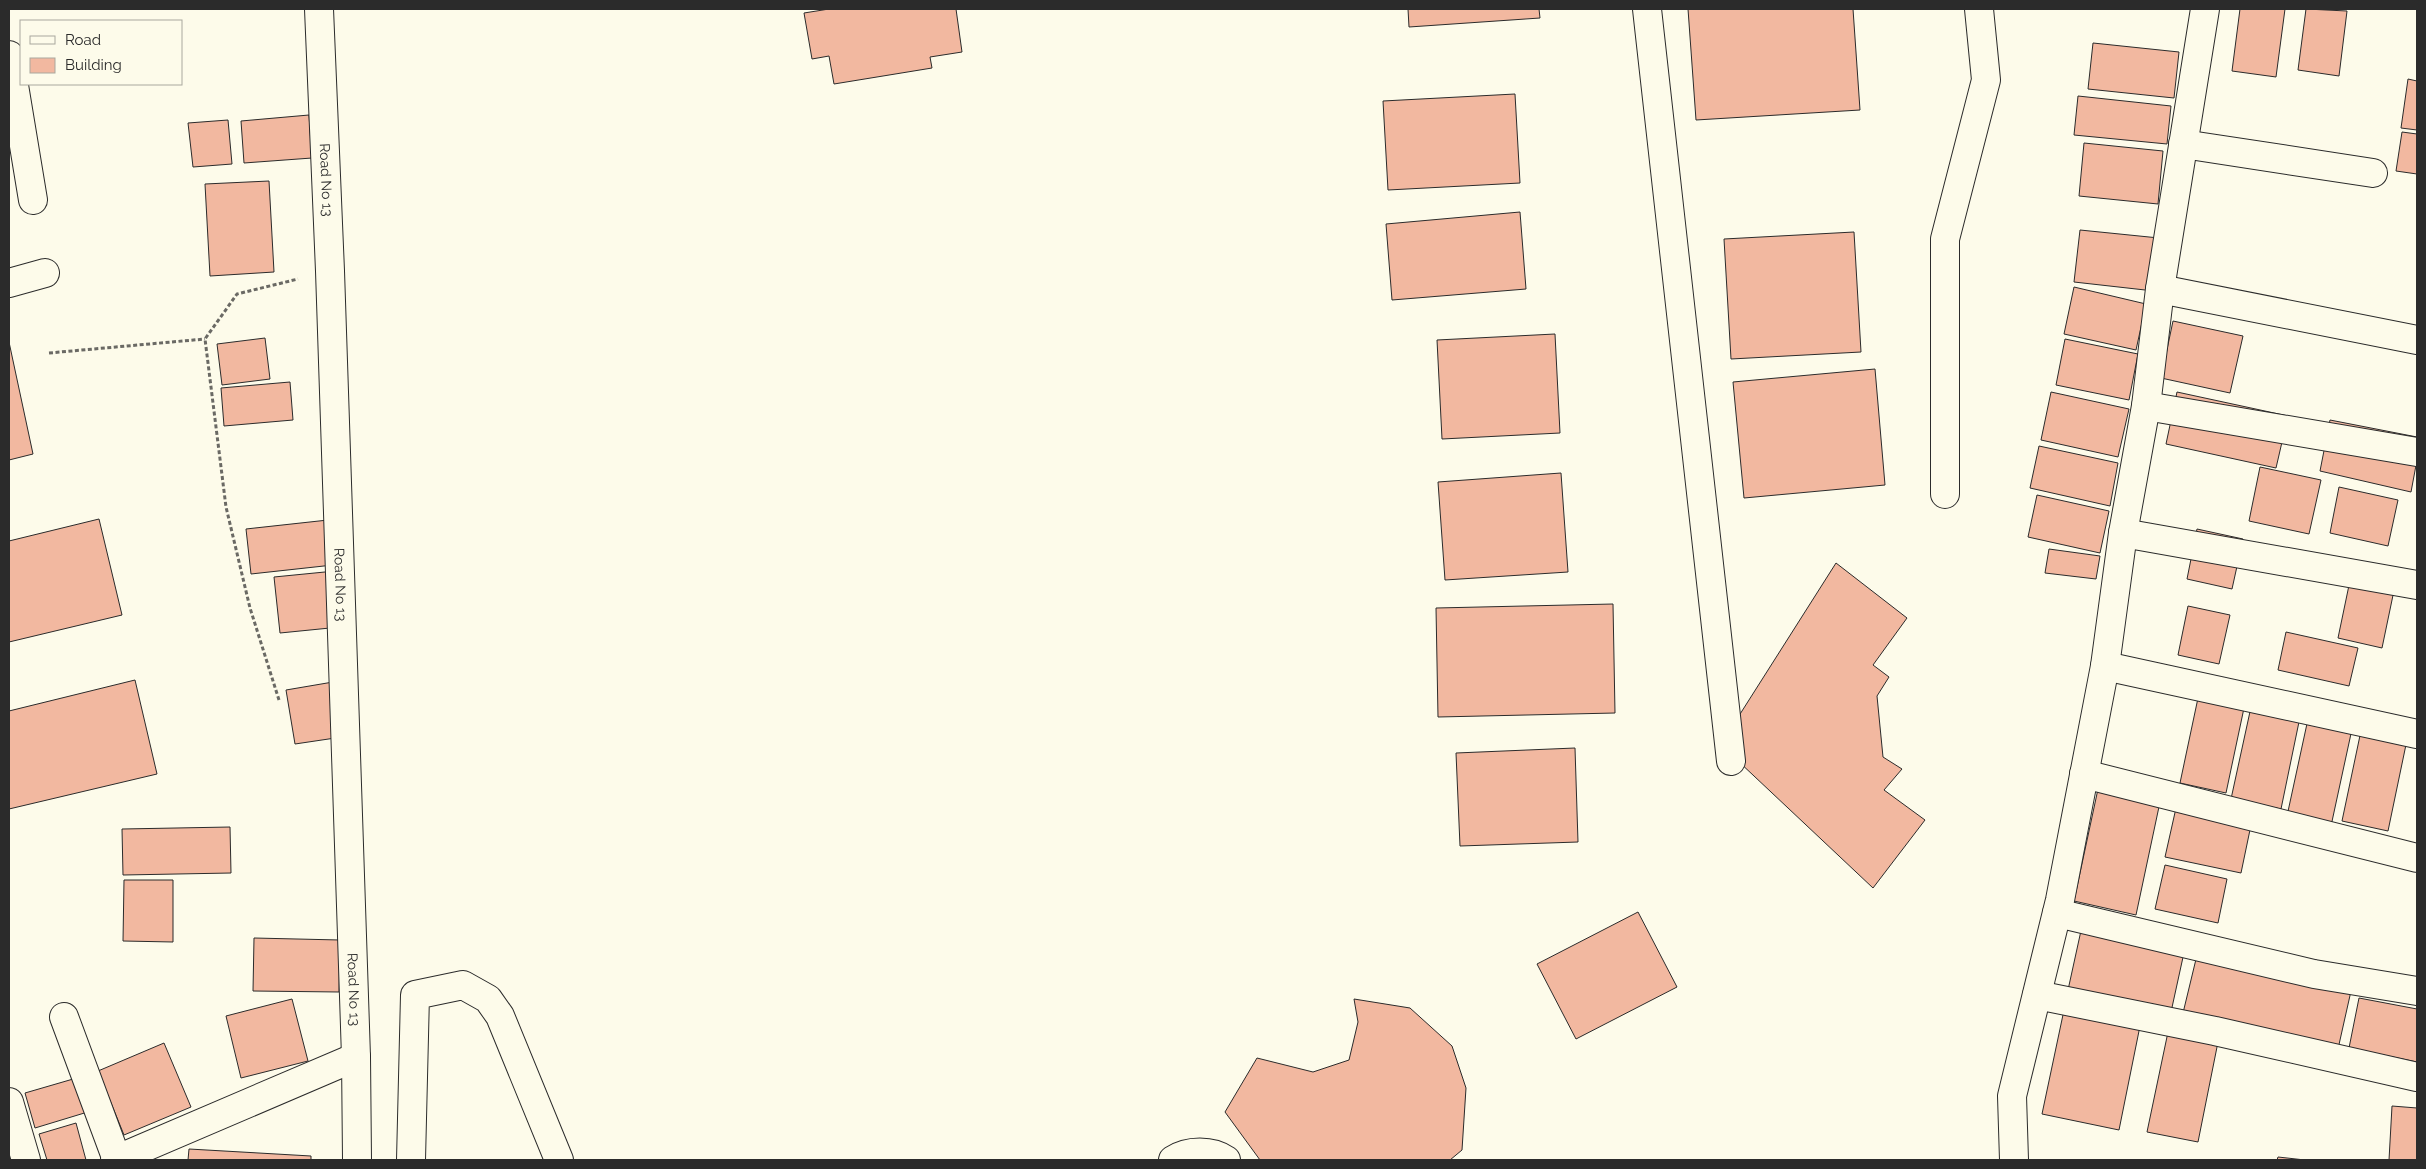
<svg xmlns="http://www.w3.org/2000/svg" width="2426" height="1169" viewBox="0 0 2426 1169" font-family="Raleway,sans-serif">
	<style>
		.building { fill: #f2b8a0; stroke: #2b2b2b }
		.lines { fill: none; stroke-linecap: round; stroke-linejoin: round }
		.minor-casing { stroke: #2b2b2b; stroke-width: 30 }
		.path { stroke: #6a6964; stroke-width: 3; stroke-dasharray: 4 2.5; stroke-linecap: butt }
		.minor { stroke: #fdfbea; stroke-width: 28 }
		.labels { text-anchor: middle; stroke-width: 4; stroke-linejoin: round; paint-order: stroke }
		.street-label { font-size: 14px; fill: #2b2b2b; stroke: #fdfbea }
	</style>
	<rect width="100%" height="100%" fill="#fdfbea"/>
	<g class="building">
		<polygon points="829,9 956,9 962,52 930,57 932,68 834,84 829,56 812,59 804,13"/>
		<polygon points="1408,9 1539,9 1540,18 1409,27"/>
		<polygon points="1688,9 1853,9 1860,110 1696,120"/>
		<polygon points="2240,9 2285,9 2276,77 2232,71"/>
		<polygon points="2306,9 2347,11 2339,76 2298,70"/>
		<polygon points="2093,43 2179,52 2174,98 2088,89"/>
		<polygon points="2408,79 2417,81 2417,130 2401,128"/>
		<polygon points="1515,94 1520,183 1388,190 1383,101"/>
		<polygon points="2078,96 2171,106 2167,144 2074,135"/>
		<polygon points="309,115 312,158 244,163 241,121"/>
		<polygon points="228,120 232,164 193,167 188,123"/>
		<polygon points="2402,132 2417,134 2417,174 2396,171"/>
		<polygon points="2084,143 2163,151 2158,204 2079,196"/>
		<polygon points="269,181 274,272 210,276 205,184"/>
		<polygon points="1520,212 1526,289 1392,300 1386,224"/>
		<polygon points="2080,230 2159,238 2154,291 2074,282"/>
		<polygon points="1854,232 1861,352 1731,359 1724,239"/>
		<polygon points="2074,287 2146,304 2136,350 2064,334"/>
		<polygon points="2173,321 2243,336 2230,393 2161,378"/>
		<polygon points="1555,334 1560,433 1442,439 1437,340"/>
		<polygon points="265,338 270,379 222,385 217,344"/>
		<polygon points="2065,339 2138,354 2129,400 2056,385"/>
		<polygon points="9,342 33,454 9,460"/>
		<polygon points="1875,369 1885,485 1744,498 1733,382"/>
		<polygon points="290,382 293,420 224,426 221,388"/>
		<polygon points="2051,392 2129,409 2118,457 2041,440"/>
		<polygon points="2177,392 2288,416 2276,468 2166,444"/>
		<polygon points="2330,420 2417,437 2417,460 2411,492 2320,471"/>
		<polygon points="2039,446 2118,463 2110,506 2030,488"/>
		<polygon points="2260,467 2321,480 2309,534 2249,521"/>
		<polygon points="1561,473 1568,572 1445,580 1438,482"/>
		<polygon points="2339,487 2398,500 2388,546 2330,533"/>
		<polygon points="2037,495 2109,511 2100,553 2028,537"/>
		<polygon points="99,519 122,615 9,642 9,541"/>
		<polygon points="328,520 333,565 251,574 246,529"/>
		<polygon points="2197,529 2243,539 2232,589 2187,579"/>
		<polygon points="2049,549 2100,556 2096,579 2045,573"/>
		<polygon points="1836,563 1907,618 1873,665 1889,677 1877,696 1883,757 1902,769 1884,790 1925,820 1873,888 1737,760 1735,722"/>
		<polygon points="2353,566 2397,576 2382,648 2338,638"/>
		<polygon points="335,571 340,627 280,633 274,577"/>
		<polygon points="1613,604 1615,713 1438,717 1436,608"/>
		<polygon points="2188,606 2230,615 2219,664 2178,655"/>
		<polygon points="2286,632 2358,648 2349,686 2278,670"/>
		<polygon points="135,680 157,774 9,809 9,711"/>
		<polygon points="333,682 342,737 295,744 286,690"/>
		<polygon points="2198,698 2244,708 2226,793 2180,783"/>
		<polygon points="2251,707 2300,717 2281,809 2231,799"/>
		<polygon points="2308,719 2352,729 2331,826 2287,816"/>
		<polygon points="2362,726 2408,735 2388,831 2342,821"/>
		<polygon points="1575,748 1578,842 1460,846 1456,753"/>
		<polygon points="2098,789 2160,802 2136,915 2074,901"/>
		<polygon points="2176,808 2251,825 2241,873 2165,857"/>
		<polygon points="230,827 231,873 123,875 122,829"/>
		<polygon points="2165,865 2227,879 2218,923 2155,909"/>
		<polygon points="124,880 173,880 173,942 123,941"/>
		<polygon points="1638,912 1677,987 1576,1039 1537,964"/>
		<polygon points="2082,926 2185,948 2171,1012 2068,990"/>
		<polygon points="254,938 340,940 339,992 253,991"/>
		<polygon points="2197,955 2351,991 2338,1049 2183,1013"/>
		<polygon points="2359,998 2417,1009 2417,1062 2349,1048"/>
		<polygon points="292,999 308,1061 241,1078 226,1016"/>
		<polygon points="1354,999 1410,1008 1452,1046 1466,1088 1462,1150 1450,1160 1260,1160 1225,1112 1257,1058 1313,1072 1349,1060 1358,1022"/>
		<polygon points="2064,1010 2140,1026 2119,1130 2042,1114"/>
		<polygon points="2168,1032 2218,1042 2198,1142 2147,1132"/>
		<polygon points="164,1043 191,1107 124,1135 98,1071"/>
		<polygon points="80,1077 91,1111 35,1128 25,1093"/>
		<polygon points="2392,1106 2417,1108 2417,1160 2389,1160"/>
		<polygon points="76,1123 86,1160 47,1160 39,1134"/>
		<polygon points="189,1149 311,1156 311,1160 188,1160"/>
		<polygon points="2278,1157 2305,1160 2277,1160"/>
	</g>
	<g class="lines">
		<g class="minor-casing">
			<g id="minor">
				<path id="s1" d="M319,9l11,262 26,786 1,103"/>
				<polyline points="1647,9 1731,761"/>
				<polyline points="9,55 33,200"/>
				<polyline points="2183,144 2373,173"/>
				<polyline points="9,283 45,273"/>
				<polyline points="2160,289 2417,340"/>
				<polyline points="2146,406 2417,452"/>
				<polyline points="1945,494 1945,239 1986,80 1979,9"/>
				<polyline points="2123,533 2417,585"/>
				<polyline points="2105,666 2417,734"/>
				<polyline points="2084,774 2417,858"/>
				<polyline points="2057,913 2314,974 2417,991"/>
				<polyline points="2037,995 2215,1031 2417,1077"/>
				<polyline points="64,1017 117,1160"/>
				<polyline points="9,1102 26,1160"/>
				<polyline points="115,1160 356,1057"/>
				<polyline points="411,1160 415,995 463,985 488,999 500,1016 559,1160"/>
				<path d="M1173,1160c15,-10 39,-10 53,0"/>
				<polyline points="2014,1160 2012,1096 2060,900 2105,666 2123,533 2146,406 2160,289 2205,9"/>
			</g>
		</g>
		<g class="path">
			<polyline points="49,353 205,339"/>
			<polyline points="279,700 250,608 226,507 205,339 237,294 298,279"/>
		</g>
		<use href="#minor" class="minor"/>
	</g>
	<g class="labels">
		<g class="street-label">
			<text dy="5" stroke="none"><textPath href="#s1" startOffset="171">Road No 13</textPath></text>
			<text dy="5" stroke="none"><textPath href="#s1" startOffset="576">Road No 13</textPath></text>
			<text dy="5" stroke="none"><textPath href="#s1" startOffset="981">Road No 13</textPath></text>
		</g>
	</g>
	<rect width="2426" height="1169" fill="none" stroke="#2b2b2b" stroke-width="20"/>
	<rect x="20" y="20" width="162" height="65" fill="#fdfbea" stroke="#a9a89e"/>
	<rect x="30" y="36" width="25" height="8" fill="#fdfbea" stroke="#a9a89e"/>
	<text x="65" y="45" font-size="15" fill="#2b2b2b">Road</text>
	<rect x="30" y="58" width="25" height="15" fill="#f2b8a0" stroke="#a9a89e"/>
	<text x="65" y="70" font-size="15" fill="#2b2b2b">Building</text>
</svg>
